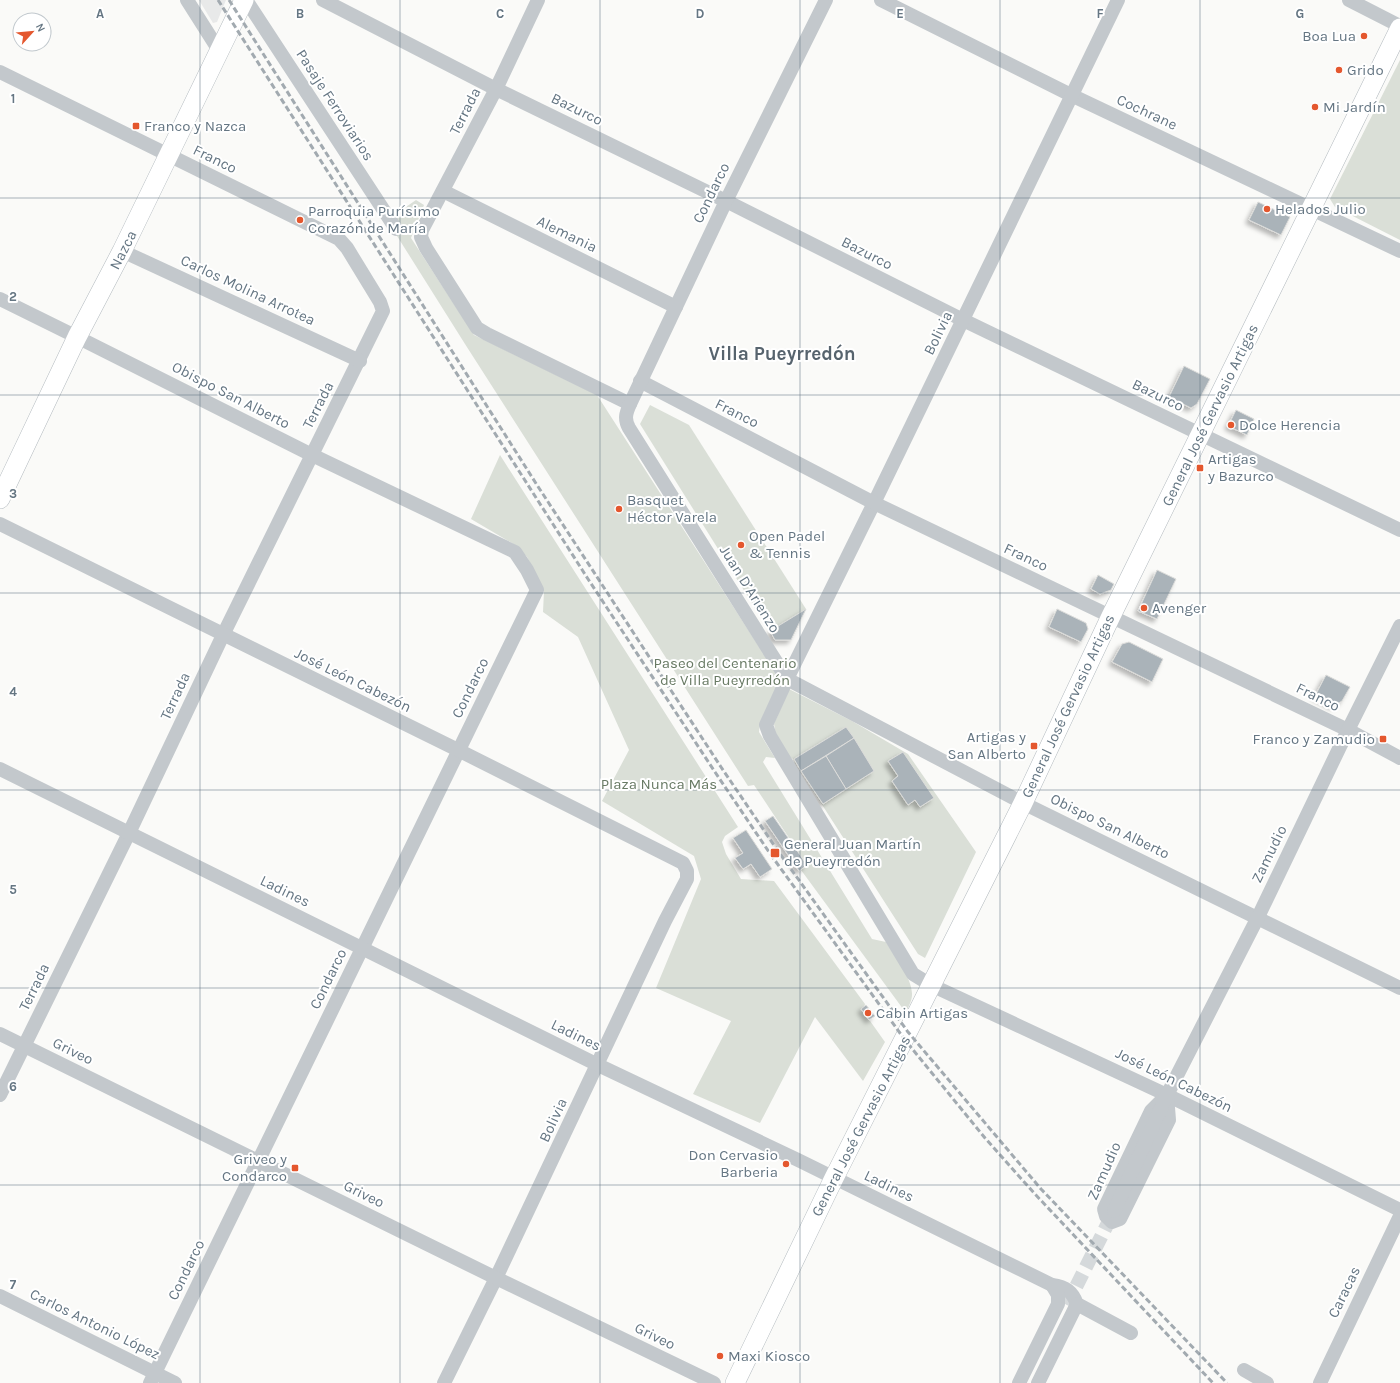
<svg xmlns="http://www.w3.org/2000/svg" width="1400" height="1383" viewBox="0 0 1400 1383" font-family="Karla,sans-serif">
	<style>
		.built { fill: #e8e9e9 }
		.green { fill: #dadfd7 }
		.building { fill: #aab3b9; stroke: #dcdcda; filter: url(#shadow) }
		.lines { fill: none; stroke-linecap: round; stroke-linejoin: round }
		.street-tunnel { stroke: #d5d9db; stroke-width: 14; stroke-dasharray: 14 7; stroke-linecap: butt }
		.secondary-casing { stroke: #b3babf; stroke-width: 20 }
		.street { stroke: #c3c8cc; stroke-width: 14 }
		.secondary { stroke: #fff; stroke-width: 19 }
		.rail { stroke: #a2aab0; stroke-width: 3; stroke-dasharray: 6 3; stroke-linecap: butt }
		.grid { fill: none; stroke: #657683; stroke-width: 1; stroke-opacity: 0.55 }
		.poi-dot { fill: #e4572e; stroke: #fff; stroke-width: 1.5 }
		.labels { text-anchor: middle; stroke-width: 4; stroke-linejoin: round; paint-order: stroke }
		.poi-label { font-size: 15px; fill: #657683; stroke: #fff; text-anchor: start }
		.street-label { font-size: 15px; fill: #657683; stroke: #fff }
		.park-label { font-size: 15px; fill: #687a64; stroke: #fff }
		.district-label { font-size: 19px; font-weight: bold; fill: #57646e; stroke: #fff }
		.grid-label { font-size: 13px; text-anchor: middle; font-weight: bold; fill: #657683; stroke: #fff; stroke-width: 4; stroke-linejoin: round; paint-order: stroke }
	</style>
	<defs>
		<filter id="shadow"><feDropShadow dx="-3.5" dy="3.5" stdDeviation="2" flood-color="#0004"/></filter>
	</defs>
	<rect width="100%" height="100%" fill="#fafaf8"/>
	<polygon class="built" points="199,0 226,0 217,22 213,23"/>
	<g class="green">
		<polygon points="1400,60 1400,240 1335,207 1330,199"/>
		<path d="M416,200l8,5 -13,33 63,97 123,60 177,275 4,8 -1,8 -17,37 -1,9 16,26 -9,-1 -3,5 109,177 14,3c8,13 27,37 26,53 0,6 -4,12 -6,18l-105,-143 6,-5 -53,-80 -6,1 -283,-442 -78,-124z"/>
		<polygon points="650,405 689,425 806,609 791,640 775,640 640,424"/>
		<polygon points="500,455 738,827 725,836 722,842 726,854 741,879 774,881 865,1004 863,1011 885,1042 863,1081 815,1017 760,1123 693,1094 731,1021 656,988 701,879 694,856 602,801 629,750 578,637 543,612 544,591 527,557 517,546 471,519"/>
		<polygon points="789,689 852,721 908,754 976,852 925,958 918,954 792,758 791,759 776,735 774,724"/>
	</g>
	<g class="building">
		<polygon points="1258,202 1290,217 1281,235 1249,220"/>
		<polygon points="1184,366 1210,379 1197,404 1191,408 1169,397"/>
		<polygon points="1236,410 1254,419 1247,435 1228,426"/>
		<polygon points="1157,570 1176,579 1157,619 1138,611"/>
		<polygon points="1098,575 1114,584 1111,590 1100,594 1091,589"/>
		<polygon points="806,609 791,640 775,640 770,631"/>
		<polygon points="1057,609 1086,623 1088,629 1081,642 1049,627"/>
		<polygon points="1129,642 1163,659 1152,682 1112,662 1122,644"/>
		<polygon points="1326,675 1350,687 1342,701 1334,706 1315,696"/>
		<polygon points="846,727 854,738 801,771 794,759"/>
		<polygon points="854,738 874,771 846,789 826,756"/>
		<polygon points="903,752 934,798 920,807 915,800 908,805 892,781 898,776 888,761"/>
		<polygon points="826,756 846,789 823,804 801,771"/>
		<polygon points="773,816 807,865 799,871 765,821"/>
		<polygon points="746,830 772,869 760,877 751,864 743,869 735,858 743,853 733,838"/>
		<polygon points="866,1005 875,1016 869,1020 861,1009"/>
	</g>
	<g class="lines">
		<polyline class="street-tunnel" points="1067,1305 1114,1211"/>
		<g class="secondary-casing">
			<g id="secondary">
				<polyline points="0,499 77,337 122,251 244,0"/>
				<polyline points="735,1383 834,1178 1023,803 1111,616 1400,28"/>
			</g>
		</g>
		<g class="street">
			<polyline points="187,0 220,52"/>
			<polyline points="246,0 396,229"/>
			<polyline points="323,0 496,89 726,201 963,320 1400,530"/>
			<polyline points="538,0 496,89 422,230 421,237 426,248 477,328 487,334 630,404"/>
			<polyline points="881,0 1071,95 1400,251"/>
			<polyline points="1118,0 874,503 787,679 766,725 770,736 913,974 931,985 1167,1095 1400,1210"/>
			<polyline points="1349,0 1400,26"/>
			<polyline points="0,72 339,239 347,248 380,302 383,311 223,635 129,833 0,1095"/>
			<polyline points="443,191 676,307"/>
			<polyline points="122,251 360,361"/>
			<polyline points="0,299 77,337 312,455 515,552 527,570 537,590 150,1383"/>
			<polyline points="640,381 874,503 1348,730 1400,758"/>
			<polyline points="0,524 458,750 683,863 687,871 687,879 665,921 496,1278 444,1383"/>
			<path d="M787,679l-158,-251c-5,-9 -3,-15 1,-24l96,-203 100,-201"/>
			<polyline points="787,679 1023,803 1400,988"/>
			<path d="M0,769l598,296 200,95 254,125c14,2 20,6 25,19l54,29"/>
			<polyline points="0,1034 496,1278 714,1383"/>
			<polygon points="1167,1095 1169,1120 1120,1219 1112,1222 1106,1216 1104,1209 1151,1111"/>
			<polyline points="1114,1211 1167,1095 1258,917 1348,730 1400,626"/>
			<polyline points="0,1296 175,1383"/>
			<polyline points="1244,1370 1267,1383"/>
			<polyline points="1019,1383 1058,1304 1058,1295 1052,1285"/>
			<polyline points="1038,1383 1077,1304"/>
			<polyline points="1320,1383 1400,1216"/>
		</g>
		<use href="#secondary" class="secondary"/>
		<g class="rail">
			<polyline points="218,0 588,579 715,772 771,855 905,1040 985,1138 1034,1193 1213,1383"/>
			<polyline points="229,0 537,485 721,767 778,851 908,1032 1041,1189 1227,1383"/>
		</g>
	</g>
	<path class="grid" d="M200,0v1383M400,0v1383M600,0v1383M800,0v1383M1000,0v1383M1200,0v1383M0,198h1400M0,395h1400M0,593h1400M0,790h1400M0,988h1400M0,1185h1400"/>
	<g class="poi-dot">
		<circle cx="1364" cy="36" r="4"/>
		<circle cx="1339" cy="70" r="4"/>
		<circle cx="1315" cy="107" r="4"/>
		<rect x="132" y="122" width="8" height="8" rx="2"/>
		<circle cx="1267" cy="209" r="4"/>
		<circle cx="300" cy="220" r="4"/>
		<circle cx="1231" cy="425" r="4"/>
		<rect x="1196" y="464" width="8" height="8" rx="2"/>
		<circle cx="619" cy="509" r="4"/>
		<circle cx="741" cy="545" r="4"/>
		<circle cx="1144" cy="608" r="4"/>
		<rect x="1379" y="735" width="8" height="8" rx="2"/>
		<rect x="1030" y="742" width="8" height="8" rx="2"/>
		<rect x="770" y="848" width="10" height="10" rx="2"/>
		<circle cx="868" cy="1013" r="4"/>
		<circle cx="786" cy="1164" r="4"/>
		<rect x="291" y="1164" width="8" height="8" rx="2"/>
		<circle cx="720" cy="1356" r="4"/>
	</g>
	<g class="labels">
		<g class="poi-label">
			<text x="1356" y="41" text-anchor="end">Boa Lua</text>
			<text x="1347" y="75">Grido</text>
			<text x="1323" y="112">Mi Jardín</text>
			<text x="144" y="131">Franco y Nazca</text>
			<text x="1275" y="214">Helados Julio</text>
			<text x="308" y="216">Parroquia Purísimo<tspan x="308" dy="17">Corazón de María</tspan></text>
			<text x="1239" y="430">Dolce Herencia</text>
			<text x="1208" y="464">Artigas<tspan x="1208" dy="17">y Bazurco</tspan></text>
			<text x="627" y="505">Basquet<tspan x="627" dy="17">Héctor Varela</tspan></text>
			<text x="749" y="541">Open Padel<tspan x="749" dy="17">&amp; Tennis</tspan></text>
			<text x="1152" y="613">Avenger</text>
			<text x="1026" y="742" text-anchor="end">Artigas y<tspan x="1026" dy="17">San Alberto</tspan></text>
			<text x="1375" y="744" text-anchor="end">Franco y Zamudio</text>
			<text x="784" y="849">General Juan Martín<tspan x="784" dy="17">de Pueyrredón</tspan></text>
			<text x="876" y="1018">Cabin Artigas</text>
			<text x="778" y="1160" text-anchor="end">Don Cervasio<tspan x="778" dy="17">Barberia</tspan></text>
			<text x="287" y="1164" text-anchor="end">Griveo y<tspan x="287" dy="17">Condarco</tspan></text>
			<text x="728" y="1361">Maxi Kiosco</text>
		</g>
		<g class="street-label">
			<text transform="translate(335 105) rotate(57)" y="5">Pasaje Ferroviarios</text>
			<text transform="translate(577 109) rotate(26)" y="5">Bazurco</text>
			<text transform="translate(465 111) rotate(-63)" y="5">Terrada</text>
			<text transform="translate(1147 112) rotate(25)" y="5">Cochrane</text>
			<text transform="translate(215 159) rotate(26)" y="5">Franco</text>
			<text transform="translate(711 193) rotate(-64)" y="5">Condarco</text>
			<text transform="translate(567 234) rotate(26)" y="5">Alemania</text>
			<text transform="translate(123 250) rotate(-63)" y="5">Nazca</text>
			<text transform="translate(867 253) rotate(27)" y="5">Bazurco</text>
			<text transform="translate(248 290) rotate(25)" y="5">Carlos Molina Arrotea</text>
			<text transform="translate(938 333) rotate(-64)" y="5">Bolivia</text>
			<text transform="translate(231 395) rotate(27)" y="5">Obispo San Alberto</text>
			<text transform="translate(1158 395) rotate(26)" y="5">Bazurco</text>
			<text transform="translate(318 405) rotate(-63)" y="5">Terrada</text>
			<text transform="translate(737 413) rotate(27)" y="5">Franco</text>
			<text transform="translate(1210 415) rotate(-64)" y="5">General José Gervasio Artigas</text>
			<text transform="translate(1026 557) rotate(25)" y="5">Franco</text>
			<text transform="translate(750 589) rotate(58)" y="5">Juan D’Arienzo</text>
			<text transform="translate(353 680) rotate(26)" y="5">José León Cabezón</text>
			<text transform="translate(470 688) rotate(-64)" y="5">Condarco</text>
			<text transform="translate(175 696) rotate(-65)" y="5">Terrada</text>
			<text transform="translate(1318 697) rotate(26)" y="5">Franco</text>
			<text transform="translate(1068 706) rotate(-65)" y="5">General José Gervasio Artigas</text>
			<text transform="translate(1110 826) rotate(26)" y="5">Obispo San Alberto</text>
			<text transform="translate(1269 854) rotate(-64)" y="5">Zamudio</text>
			<text transform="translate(285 891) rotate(26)" y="5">Ladines</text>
			<text transform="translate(328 979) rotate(-64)" y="5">Condarco</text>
			<text transform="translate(34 987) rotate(-64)" y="5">Terrada</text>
			<text transform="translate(576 1035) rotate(26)" y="5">Ladines</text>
			<text transform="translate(73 1051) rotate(26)" y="5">Griveo</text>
			<text transform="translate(1174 1080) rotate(26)" y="5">José León Cabezón</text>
			<text transform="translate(553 1120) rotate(-65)" y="5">Bolivia</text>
			<text transform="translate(861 1126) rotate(-63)" y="5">General José Gervasio Artigas</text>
			<text transform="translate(1104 1171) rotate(-66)" y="5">Zamudio</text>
			<text transform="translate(889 1186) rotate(26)" y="5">Ladines</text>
			<text transform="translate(364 1194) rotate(26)" y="5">Griveo</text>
			<text transform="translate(186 1270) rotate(-64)" y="5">Condarco</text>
			<text transform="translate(1344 1292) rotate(-64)" y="5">Caracas</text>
			<text transform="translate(95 1324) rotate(26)" y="5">Carlos Antonio López</text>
			<text transform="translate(655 1336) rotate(26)" y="5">Griveo</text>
		</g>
		<g class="park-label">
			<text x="725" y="668">Paseo del Centenario<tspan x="725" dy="17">de Villa Pueyrredón</tspan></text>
			<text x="659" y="789">Plaza Nunca Más</text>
		</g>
		<g class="district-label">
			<text x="782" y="360">Villa Pueyrredón</text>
		</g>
	</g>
	<g class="grid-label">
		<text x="100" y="18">A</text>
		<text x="300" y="18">B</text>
		<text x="500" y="18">C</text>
		<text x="700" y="18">D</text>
		<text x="900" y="18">E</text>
		<text x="1100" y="18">F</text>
		<text x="1300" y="18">G</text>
		<text x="13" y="103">1</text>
		<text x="13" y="301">2</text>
		<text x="13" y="498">3</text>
		<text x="13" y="696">4</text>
		<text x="13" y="894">5</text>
		<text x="13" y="1091">6</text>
		<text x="13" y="1289">7</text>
	</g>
	<g transform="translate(32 32) rotate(63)"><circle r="19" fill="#ffffff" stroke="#c1c8cd"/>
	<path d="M0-3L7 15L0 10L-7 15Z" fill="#e4572e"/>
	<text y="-6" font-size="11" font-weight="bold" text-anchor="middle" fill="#657683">N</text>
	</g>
</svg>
